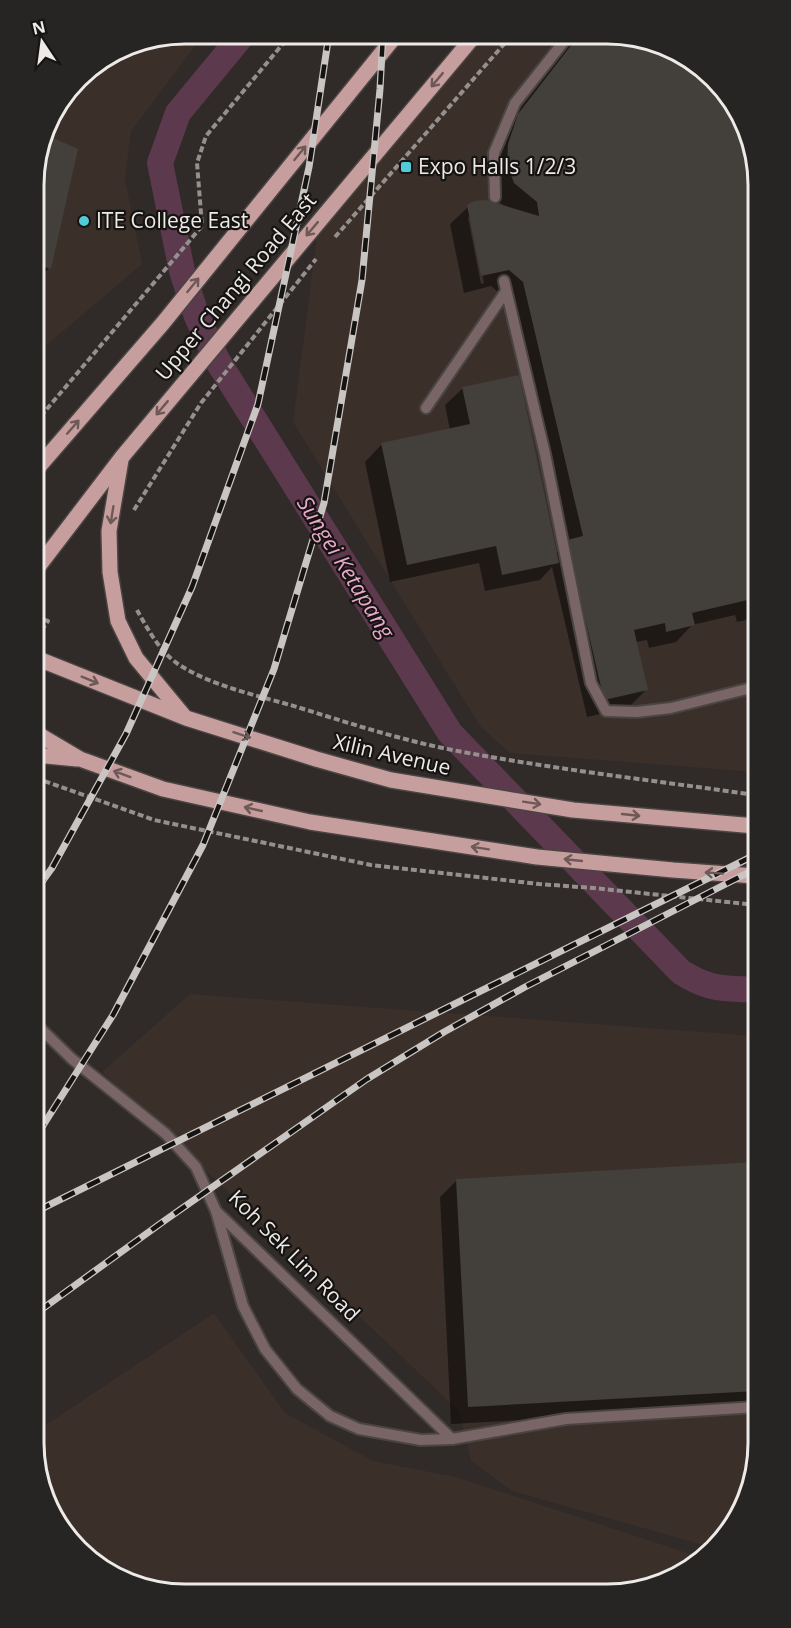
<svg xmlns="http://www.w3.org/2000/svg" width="791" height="1628" viewBox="0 0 791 1628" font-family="'Open Sans',sans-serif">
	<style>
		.built { fill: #3b2f29 }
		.shadow { fill: #0007; fill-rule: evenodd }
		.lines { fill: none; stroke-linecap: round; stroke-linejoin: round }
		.canal { stroke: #5c394c; stroke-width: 26 }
		.building { fill: #433f3a }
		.lane-casing { stroke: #4a4543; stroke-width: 14 }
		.primary-casing { stroke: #4a4543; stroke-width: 18 }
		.path { stroke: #95908e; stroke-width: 4; stroke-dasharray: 6 3; stroke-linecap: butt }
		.lane { stroke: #796565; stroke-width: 10 }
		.primary { stroke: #c79e9e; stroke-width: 15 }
		.rail-casing { stroke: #c9c5c3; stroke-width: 7 }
		.rail { stroke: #161412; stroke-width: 4.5; stroke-dasharray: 14; stroke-linecap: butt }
		.oneway { stroke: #6e5958 }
		.poi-dot { fill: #52cbd9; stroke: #161412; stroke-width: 2 }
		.labels { text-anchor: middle; stroke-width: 4.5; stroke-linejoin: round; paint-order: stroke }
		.poi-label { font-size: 21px; fill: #edeae8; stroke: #161412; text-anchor: start }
		.street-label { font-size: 21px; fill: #edeae8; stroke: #161412 }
		.water-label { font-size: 22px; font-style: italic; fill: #eaa9cb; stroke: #161412 }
		.rim { fill: none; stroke: #edeae8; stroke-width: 3 }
	</style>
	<rect width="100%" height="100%" fill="#302a28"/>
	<g class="built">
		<polygon points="184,33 205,33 131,131 125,179 142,264 35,355 34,165 49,117 84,71 127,44"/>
		<polygon points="476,35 636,36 707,71 753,145 755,772 510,753 480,726 293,422 317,237"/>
		<polygon points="190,994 756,1036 758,1454 727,1536 714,1548 512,1491 471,1461 459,1411 102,1072"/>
		<polygon points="214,1313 285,1413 373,1461 456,1477 703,1558 690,1570 646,1590 155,1592 84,1557 38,1483 38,1430"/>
	</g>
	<g class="shadow">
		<path d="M577,35l59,1 71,35 46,74 2,473 -18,4 -2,-7 -43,10 -16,17 -27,6 -2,-8 -11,2 11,47 -18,18 -42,10 -35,-150 -12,13 -55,11 -6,-28 -89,19 -25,-120 17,-18 68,-14 -5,-25 18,-17 92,166 9,-9 -58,-246 -15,-13 -27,7 -14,-69 18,-17 38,1 -9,-8 -7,-17 11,-50zM468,217h3l13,66 -3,1z"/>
		<polygon points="44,136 49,268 35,283 34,165"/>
		<polygon points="757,1164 757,1407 451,1424 440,1197 457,1180"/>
	</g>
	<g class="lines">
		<path class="canal" d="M244,33l-66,80 -18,50 22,108 14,43 21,46 233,373 231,239c28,18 42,16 75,18"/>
	</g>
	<g class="building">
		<polygon points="579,35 636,36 707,71 753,145 754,605 752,599 692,613 695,625 666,632 665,623 634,630 648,690 604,700 567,540 583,536 523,282 509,270 481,276 467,205 475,201 486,200 539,216 537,202 514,183 507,165 508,144 518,114"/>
		<polygon points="44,134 78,149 51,269 35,264 34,165"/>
		<polygon points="519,375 559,563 502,575 496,546 407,565 381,443 470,424 462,387"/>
		<polygon points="757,1162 757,1391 468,1407 456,1179"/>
	</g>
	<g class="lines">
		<g class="lane-casing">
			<g id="lane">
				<polyline points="495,197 494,153 515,103 569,35"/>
				<polyline points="504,281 545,454 591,683 606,711 637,712 671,708 755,687"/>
				<polyline points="426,408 506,291"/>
				<polyline points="37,1025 72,1059 166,1134 196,1167 216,1211 452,1439"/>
				<polyline points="216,1211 243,1306 265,1349 297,1389 330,1416 359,1429 421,1440 452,1439 566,1419 757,1407"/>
			</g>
		</g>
		<g class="primary-casing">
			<g id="primary">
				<polyline points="121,460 109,531 110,572 118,621 136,658 184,716"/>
				<polyline points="35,471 163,323 397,34"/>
				<polyline points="35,571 122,457 475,35"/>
				<polyline points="36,658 186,718 316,759 391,780 573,810 755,826"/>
				<polyline points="36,733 80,759 163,789 310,822 537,857 673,870 755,876"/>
				<polyline points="36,755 77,759"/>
			</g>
		</g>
		<g class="path">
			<polyline points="335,237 512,35"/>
			<polyline points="35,423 202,226 197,163 206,136 291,34"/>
			<polyline points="134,510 201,403 316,259"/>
			<path d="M137,610c10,18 23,42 41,54 35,23 79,31 119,43 55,17 110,35 166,45 97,18 195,29 292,43"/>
			<polyline points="36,617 48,621 36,638"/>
			<polyline points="36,778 154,820 371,865 539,884 593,888 756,905"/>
		</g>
		<use href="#lane" class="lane"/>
		<use href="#primary" class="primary"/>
		<g class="rail-casing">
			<g id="rail">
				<polyline points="36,890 52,868 126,734 192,587 258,404 309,167 329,34"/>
				<polyline points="37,1135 113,1015 203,845 274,669 324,503 362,280 380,89 383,34"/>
				<polyline points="37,1211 755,855"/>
				<polyline points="38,1312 164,1221 367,1079 444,1032 525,987 755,869"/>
			</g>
		</g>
		<use href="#rail" class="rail"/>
	</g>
	<defs><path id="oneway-shaft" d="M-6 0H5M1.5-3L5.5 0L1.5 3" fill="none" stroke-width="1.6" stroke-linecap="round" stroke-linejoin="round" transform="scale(1.5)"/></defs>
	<g class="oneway">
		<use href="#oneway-shaft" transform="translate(437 80) rotate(130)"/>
		<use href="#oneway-shaft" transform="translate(300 153) rotate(-51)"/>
		<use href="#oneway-shaft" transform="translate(312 229) rotate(130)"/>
		<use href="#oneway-shaft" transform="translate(193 285) rotate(-51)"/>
		<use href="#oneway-shaft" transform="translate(162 408) rotate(130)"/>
		<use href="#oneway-shaft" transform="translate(73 427) rotate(-49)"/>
		<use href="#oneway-shaft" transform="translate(112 515) rotate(99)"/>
		<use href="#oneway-shaft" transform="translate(90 680) rotate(22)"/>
		<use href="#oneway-shaft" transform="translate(242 735) rotate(18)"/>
		<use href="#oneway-shaft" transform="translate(122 774) rotate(-160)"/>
		<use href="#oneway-shaft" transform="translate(532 803) rotate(9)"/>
		<use href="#oneway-shaft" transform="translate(253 809) rotate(-167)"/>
		<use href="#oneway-shaft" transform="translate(631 815) rotate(6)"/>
		<use href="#oneway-shaft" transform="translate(480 848) rotate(-171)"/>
		<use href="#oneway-shaft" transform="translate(573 860) rotate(-174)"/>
		<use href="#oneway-shaft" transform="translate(714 873) rotate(-176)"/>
	</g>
	<g class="poi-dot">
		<rect x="400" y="161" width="12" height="12" rx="3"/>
		<circle cx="84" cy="221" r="6"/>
	</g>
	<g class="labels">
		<g class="poi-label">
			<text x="418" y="174">Expo Halls 1/2/3</text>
			<text x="96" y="228">ITE College East</text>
		</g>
		<g class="street-label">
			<text transform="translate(236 287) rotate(-50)" y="7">Upper Changi Road East</text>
			<text transform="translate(392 755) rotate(13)" y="7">Xilin Avenue</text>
			<text transform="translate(294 1256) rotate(45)" y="7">Koh Sek Lim Road</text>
		</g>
		<g class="water-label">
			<text transform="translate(346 567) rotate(58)" y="8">Sungei Ketapang</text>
		</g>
	</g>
	<path d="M0 0H791V1628H0ZM185 44H607A141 141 0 0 1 748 185V1443A141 141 0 0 1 607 1584H185A141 141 0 0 1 44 1443V185A141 141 0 0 1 185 44Z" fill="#272523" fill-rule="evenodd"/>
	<path class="rim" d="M185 44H607A141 141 0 0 1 748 185V1443A141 141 0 0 1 607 1584H185A141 141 0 0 1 44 1443V185A141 141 0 0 1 185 44Z"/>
	<g transform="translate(42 42) rotate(347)" stroke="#161412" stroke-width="4.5" paint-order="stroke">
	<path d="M0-4.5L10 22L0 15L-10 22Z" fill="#edeae8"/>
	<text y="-9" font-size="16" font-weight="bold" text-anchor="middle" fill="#edeae8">N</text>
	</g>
</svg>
